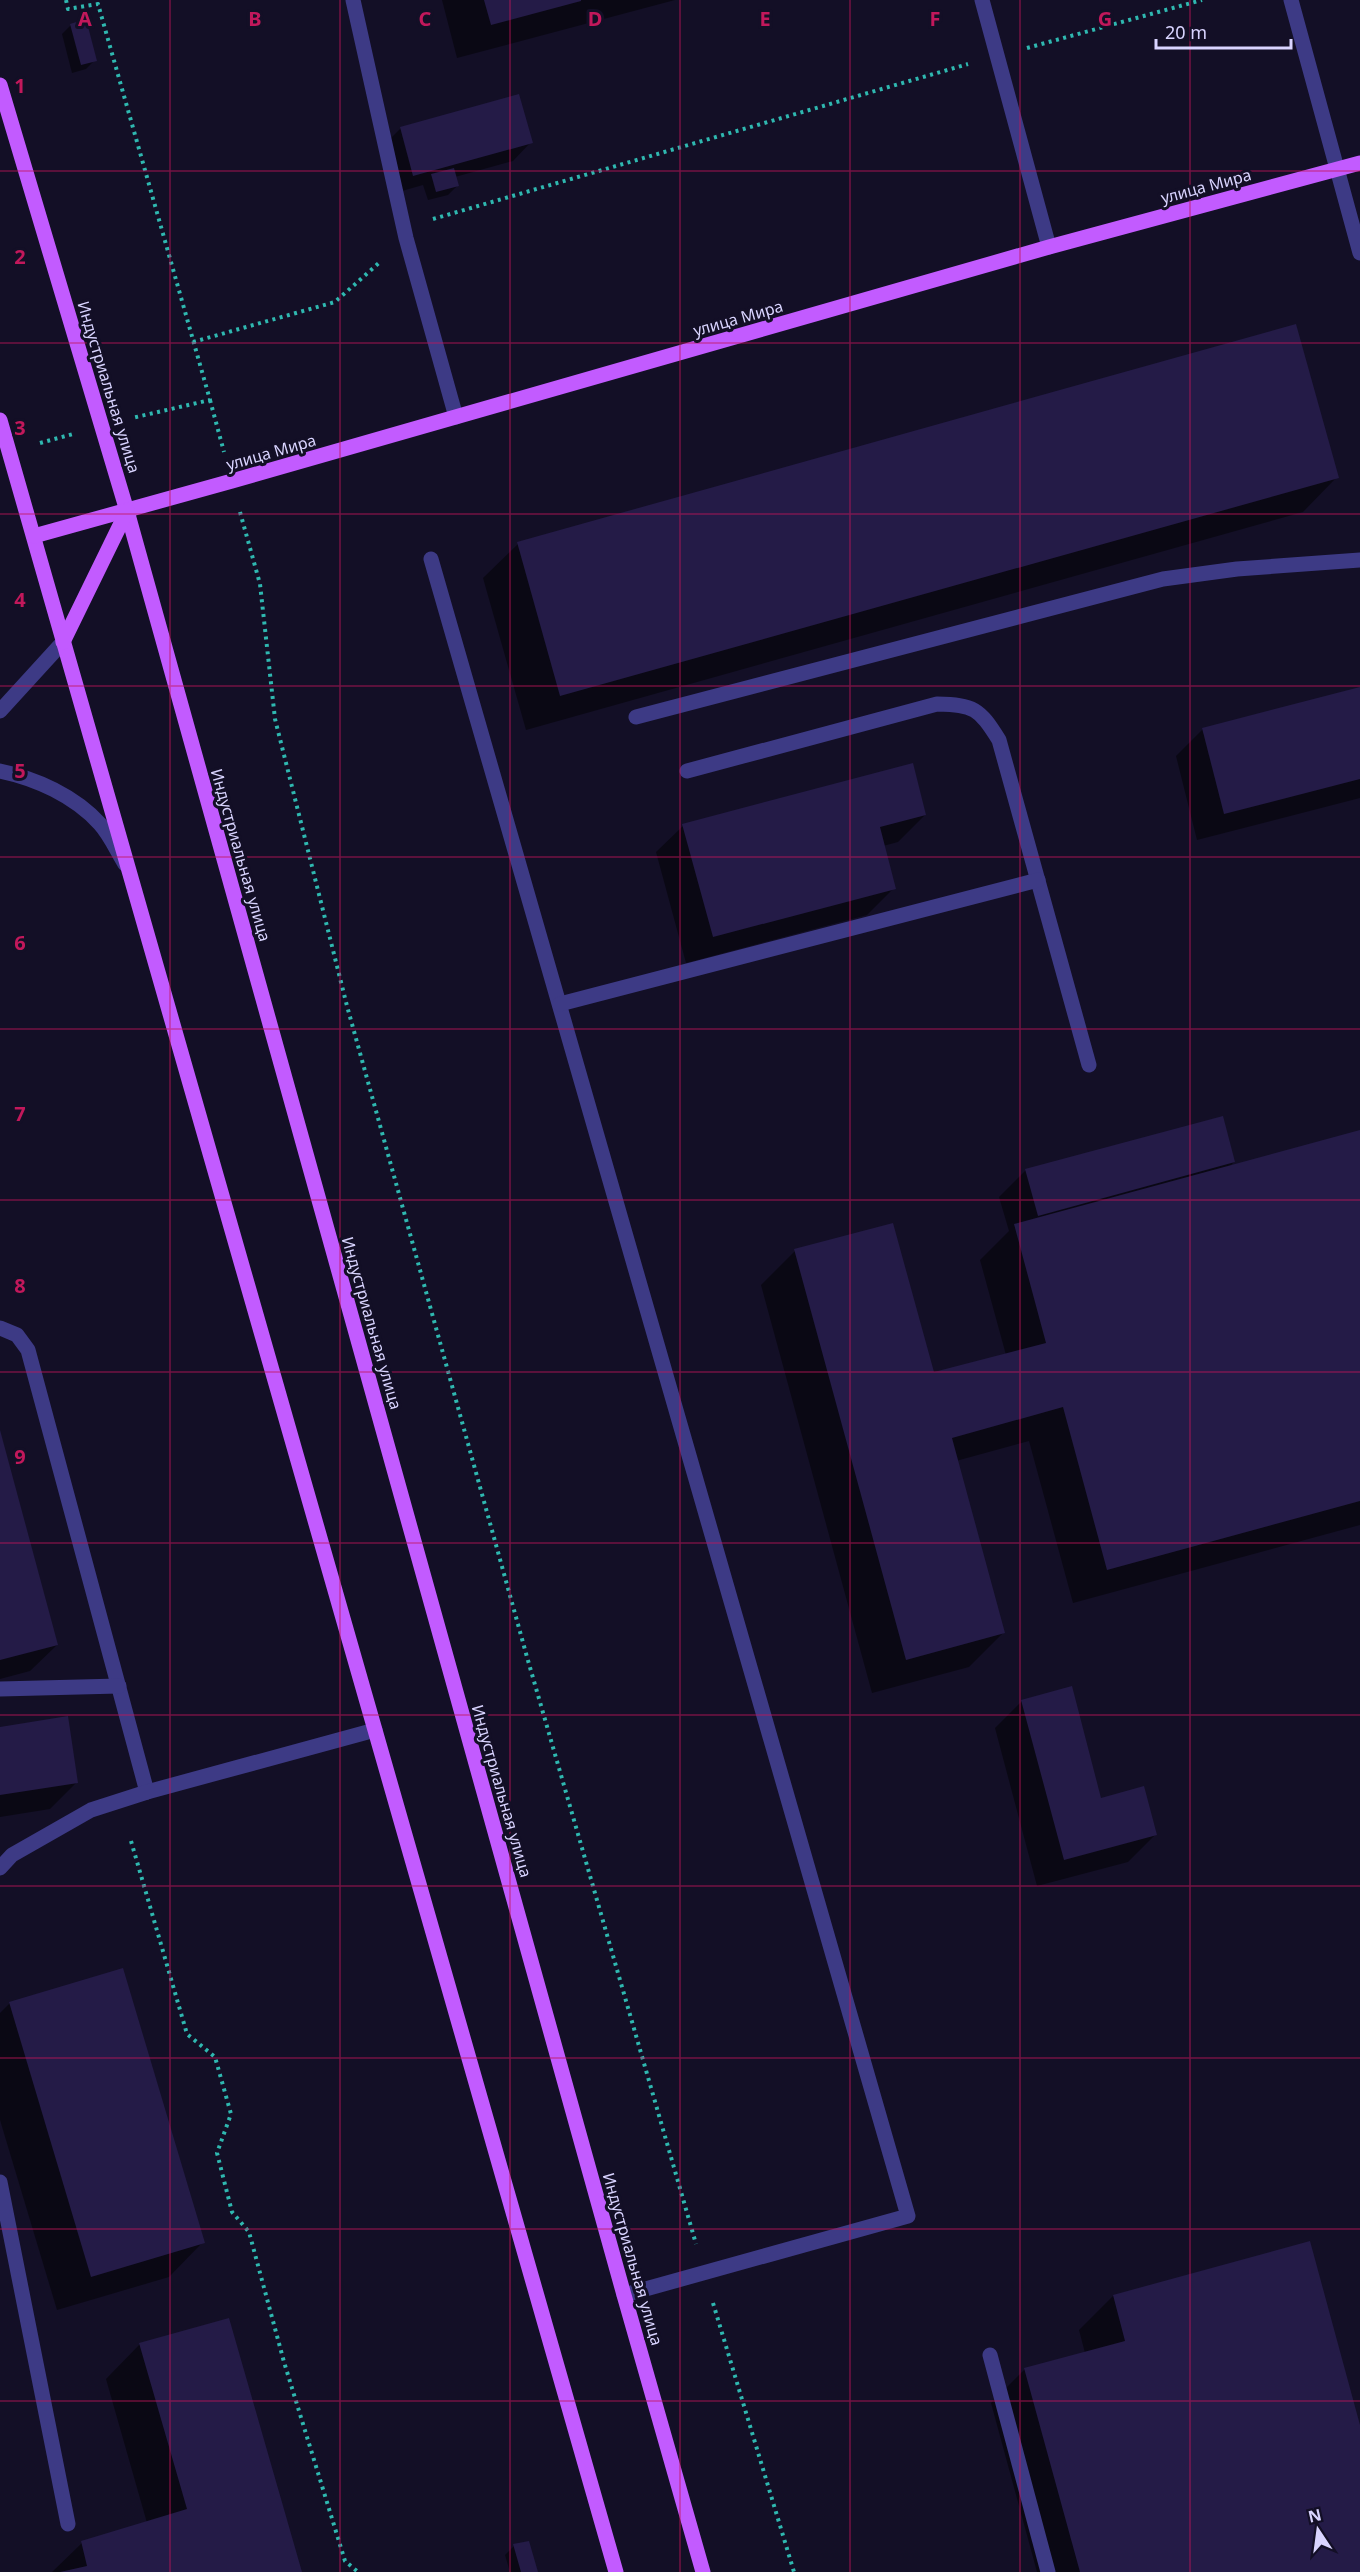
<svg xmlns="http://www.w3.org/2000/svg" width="1360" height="2572" viewBox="0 0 1360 2572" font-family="'Noto Sans',sans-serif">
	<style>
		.shadow { fill: #0007 }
		.building { fill: #241b47 }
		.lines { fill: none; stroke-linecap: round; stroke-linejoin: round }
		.path { stroke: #2fb8b0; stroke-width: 4; stroke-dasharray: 3 4.5; stroke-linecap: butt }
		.minor { stroke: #3d3a85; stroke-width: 15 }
		.major { stroke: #c25bff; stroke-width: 15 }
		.grid { fill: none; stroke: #c2185b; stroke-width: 1.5; stroke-opacity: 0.55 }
		.labels { text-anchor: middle; stroke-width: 6; stroke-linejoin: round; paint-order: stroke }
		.street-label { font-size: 16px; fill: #d9d4ff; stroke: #130f26 }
		.grid-label { font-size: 20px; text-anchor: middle; font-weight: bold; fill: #c2185b; stroke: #130f26; stroke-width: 6; stroke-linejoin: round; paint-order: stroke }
	</style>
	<rect width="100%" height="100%" fill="#130f26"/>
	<g class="shadow">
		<polygon points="442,0 675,0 457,58"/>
		<polygon points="71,25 95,60 86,69 72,73 62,34"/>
		<polygon points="401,128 531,142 513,161 455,177 457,186 448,195 428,200 423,185 395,193 382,147"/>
		<polygon points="1337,477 1303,512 526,730 483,578 518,544"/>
		<polygon points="1360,689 1360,798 1197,840 1176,756 1203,729"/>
		<polygon points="925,815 898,842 883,846 894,888 867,915 686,963 656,852 683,826"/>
		<polygon points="1360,1132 1360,1525 1073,1603 1029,1441 956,1461 1003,1633 969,1667 872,1693 761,1285 795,1251 933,1374 1006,1355 980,1260 1009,1231 999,1197 1026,1170 1234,1162 1228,1168"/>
		<polygon points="0,1433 57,1645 30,1671 0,1679"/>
		<polygon points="1022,1701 1100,1800 1155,1835 1128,1862 1037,1886 995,1728"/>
		<polygon points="0,1729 77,1782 50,1809 0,1817"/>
		<polygon points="10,2003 203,2242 169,2277 57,2310 0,2120 0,2013"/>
		<polygon points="1113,2296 1360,2431 1360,2572 1037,2572 991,2403 1025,2369 1085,2353 1079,2330"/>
		<polygon points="140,2344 301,2572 52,2572 82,2543 147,2523 106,2379"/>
		<polygon points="514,2546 536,2572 510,2572 505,2555"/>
	</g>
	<g class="building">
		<polygon points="484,0 581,0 581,1 491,25"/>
		<polygon points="86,19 97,61 81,65 70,24"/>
		<polygon points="519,94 533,143 413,176 400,127"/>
		<polygon points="454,168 459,186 436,192 431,174"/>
		<polygon points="1296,324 1339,478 560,696 517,542"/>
		<polygon points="1360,687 1360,779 1224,814 1202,728"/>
		<polygon points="913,763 926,815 880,827 896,889 713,937 682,824"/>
		<polygon points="1223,1116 1235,1162 1038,1216 1025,1169"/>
		<polygon points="1360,1130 1360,1501 1107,1570 1063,1407 952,1438 1005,1633 906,1660 794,1249 893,1223 934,1372 1046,1343 1014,1224"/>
		<polygon points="0,1430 58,1645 0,1660"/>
		<polygon points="1072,1686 1101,1798 1144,1786 1157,1835 1064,1860 1021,1700"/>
		<polygon points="68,1716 78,1783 0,1795 0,1727"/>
		<polygon points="123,1968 205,2243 91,2277 9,2002"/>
		<polygon points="1310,2241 1360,2425 1360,2572 1080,2572 1024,2368 1125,2341 1113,2295"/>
		<polygon points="229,2318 302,2572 60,2572 87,2566 81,2541 187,2509 139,2343"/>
		<polygon points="529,2541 538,2572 521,2572 513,2544"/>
	</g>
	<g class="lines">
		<g class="path">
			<polyline points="66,0 68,9 98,4 210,400 132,418"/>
			<polyline points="1027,48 1202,0"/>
			<polyline points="433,219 968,64"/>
			<polyline points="193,342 335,302 381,261"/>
			<polyline points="210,400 224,452"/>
			<polyline points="40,443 73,434"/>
			<polyline points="240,512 260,584 275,719 347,1006 527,1657 696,2244"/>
			<polyline points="131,1841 187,2034 215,2057 231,2114 217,2153 232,2212 249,2232 284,2362 345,2561 358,2572"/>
			<polyline points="713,2303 794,2572"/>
		</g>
		<g class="minor">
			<polyline points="353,0 406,238 456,417"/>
			<polyline points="982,0 1049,247"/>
			<polyline points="1291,0 1360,253"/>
			<polyline points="431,559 908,2216 624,2295"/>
			<polyline points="0,711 63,642"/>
			<polyline points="636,717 1163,579 1237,569 1360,560"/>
			<path d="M0,771c35,7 75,25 100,53 10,11 17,27 25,40"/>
			<path d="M687,771l250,-67c37,1 42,4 62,36l90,325"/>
			<polyline points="560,1004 1038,880"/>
			<polyline points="0,1328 17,1335 28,1350 147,1792"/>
			<polyline points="0,1689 119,1686"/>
			<polyline points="0,1868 12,1855 91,1810 147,1792 375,1730"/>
			<polyline points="0,2182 68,2524"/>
			<polyline points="990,2355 1048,2572"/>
		</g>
		<g class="major">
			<polyline points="0,85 127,511 624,2295 703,2572"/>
			<polyline points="0,420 616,2572"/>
			<polyline points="34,536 232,481 1049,247 1360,163"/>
			<polyline points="63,642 127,511"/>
		</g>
	</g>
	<path class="grid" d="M170,0v2572M340,0v2572M510,0v2572M680,0v2572M850,0v2572M1020,0v2572M1190,0v2572M0,171h1360M0,343h1360M0,514h1360M0,686h1360M0,857h1360M0,1029h1360M0,1200h1360M0,1372h1360M0,1543h1360M0,1715h1360M0,1886h1360M0,2058h1360M0,2229h1360M0,2401h1360"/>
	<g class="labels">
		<g class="street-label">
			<text transform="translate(1206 186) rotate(-15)" y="6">улица Мира</text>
			<text transform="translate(738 318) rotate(-16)" y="6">улица Мира</text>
			<text transform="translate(109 387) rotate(73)" y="6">Индустриальная улица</text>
			<text transform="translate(271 452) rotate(-16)" y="6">улица Мира</text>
			<text transform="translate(241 855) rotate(74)" y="6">Индустриальная улица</text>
			<text transform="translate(372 1323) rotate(74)" y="6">Индустриальная улица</text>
			<text transform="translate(502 1791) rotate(74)" y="6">Индустриальная улица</text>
			<text transform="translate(633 2259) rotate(74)" y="6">Индустриальная улица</text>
		</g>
	</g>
	<g class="grid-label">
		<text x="85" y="26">A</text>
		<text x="255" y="26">B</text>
		<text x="425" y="26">C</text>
		<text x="595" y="26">D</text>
		<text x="765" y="26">E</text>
		<text x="935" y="26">F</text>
		<text x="1105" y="26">G</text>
		<text x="20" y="93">1</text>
		<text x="20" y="264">2</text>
		<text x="20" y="435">3</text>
		<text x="20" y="607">4</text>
		<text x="20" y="778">5</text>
		<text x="20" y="950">6</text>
		<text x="20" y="1121">7</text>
		<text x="20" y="1293">8</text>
		<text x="20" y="1464">9</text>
	</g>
	<g transform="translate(1318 2530) rotate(347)" stroke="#130f26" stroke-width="4.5" paint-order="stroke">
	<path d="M0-4.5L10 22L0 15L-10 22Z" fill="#d9d4ff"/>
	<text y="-9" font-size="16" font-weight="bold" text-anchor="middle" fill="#d9d4ff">N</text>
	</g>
	<path d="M1156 39v9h135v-9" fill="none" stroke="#d9d4ff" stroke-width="3"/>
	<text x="1165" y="39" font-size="18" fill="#d9d4ff" stroke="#130f26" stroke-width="4.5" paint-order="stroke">20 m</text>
</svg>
